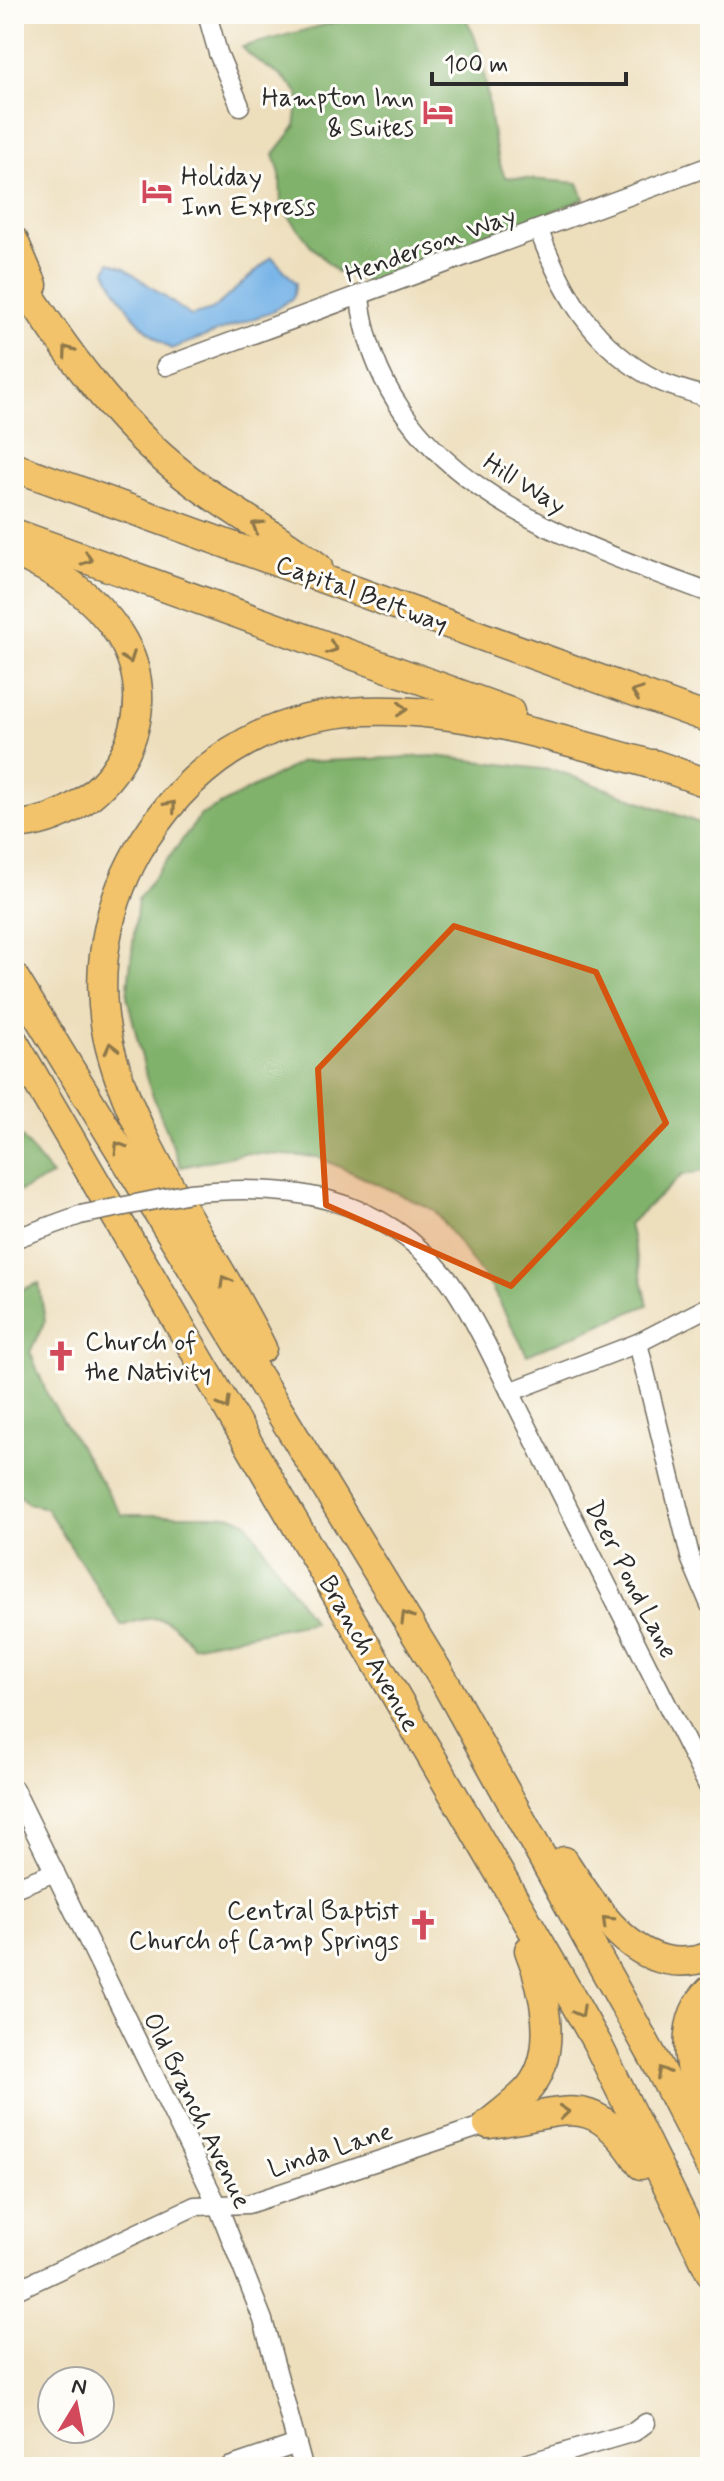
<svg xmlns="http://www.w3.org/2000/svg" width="724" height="2481" viewBox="0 0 724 2481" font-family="Mynerve,sans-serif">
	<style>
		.forest { fill: #81b26c; stroke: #566e4c; stroke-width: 2 }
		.water { fill: #75b2e7; stroke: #506e89; stroke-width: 2 }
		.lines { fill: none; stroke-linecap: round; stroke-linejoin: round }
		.minor-casing { stroke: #6f6a5e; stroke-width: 21 }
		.highway-casing { stroke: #6f6a5e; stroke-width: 31 }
		.minor { stroke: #fff; stroke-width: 18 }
		.highway { stroke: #f2c36a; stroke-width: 28 }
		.minor-bridge-casing { stroke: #6f6a5e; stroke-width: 21; stroke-linecap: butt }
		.minor-bridge { stroke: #fff; stroke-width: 18 }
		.oneway { stroke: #8e774a }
		.marked { fill: #d5540f; fill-opacity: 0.2; stroke: #d5540f; stroke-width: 6; stroke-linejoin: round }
		.labels { text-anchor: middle; stroke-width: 6; stroke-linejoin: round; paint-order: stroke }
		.poi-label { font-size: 26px; fill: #2b2b2b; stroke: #fdfcf7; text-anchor: end }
		.street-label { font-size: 26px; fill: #2b2b2b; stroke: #fdfcf7 }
	</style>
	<rect width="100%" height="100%" fill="#fdfcf7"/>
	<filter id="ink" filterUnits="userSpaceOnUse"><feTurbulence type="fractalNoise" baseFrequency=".0125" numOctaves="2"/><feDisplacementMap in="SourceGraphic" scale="16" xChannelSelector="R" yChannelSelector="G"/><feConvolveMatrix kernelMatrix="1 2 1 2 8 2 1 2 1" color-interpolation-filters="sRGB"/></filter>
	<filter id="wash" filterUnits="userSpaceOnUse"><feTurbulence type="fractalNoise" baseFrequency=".006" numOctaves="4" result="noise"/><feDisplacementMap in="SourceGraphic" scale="32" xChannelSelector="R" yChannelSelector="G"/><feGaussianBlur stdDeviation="1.8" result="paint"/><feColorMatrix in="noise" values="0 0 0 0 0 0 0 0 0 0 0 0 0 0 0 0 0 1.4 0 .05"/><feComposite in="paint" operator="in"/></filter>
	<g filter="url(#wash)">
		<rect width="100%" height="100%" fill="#eddebc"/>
		<g class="forest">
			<path d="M365,14h98c32,49 19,112 42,163l73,6 6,16 -212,84 -35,-11 -25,-25 -31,-41 -1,-32 -6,-20 21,-27 4,-33c-20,-26 -38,-25 -57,-47z"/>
			<polygon points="435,756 558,771 710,827 710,1170 682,1175 629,1224 648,1305 527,1355 492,1288 434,1210 318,1157 245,1153 181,1167 148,1083 127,996 138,899 201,815 301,762"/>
			<polygon points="14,1128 52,1176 14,1194"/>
			<path d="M39,1283l6,38 -15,31 18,44 74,119h106l18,6 67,101 -121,24c-22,-31 -35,-33 -70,-20l-76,-118 -19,-5 -13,-13v-197z"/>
		</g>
		<path class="water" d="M272,257l24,26 -3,15 -22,14 -100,37c-29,-19 -52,-48 -65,-79l4,-8 15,6 66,48 21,-6z"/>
	</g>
	<g filter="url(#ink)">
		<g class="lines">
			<g class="minor-casing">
				<g id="minor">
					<polyline points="207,14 218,53 240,106"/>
					<path d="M539,231c24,63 55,117 118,149 16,8 36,12 53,19"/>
					<path d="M360,298c22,181 204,241 350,295"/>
					<polyline points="166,366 710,166"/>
					<path d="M190,1193c99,-10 191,2 257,85 15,19 26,42 38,64l225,448"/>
					<polyline points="14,1239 80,1215"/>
					<polyline points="638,1343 691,1560 710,1605"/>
					<polyline points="510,1392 638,1343 710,1306"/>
					<polyline points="14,1789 218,2206 263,2320 303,2467"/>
					<polyline points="14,1888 55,1872"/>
					<polyline points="14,2291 195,2206 248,2204 488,2124"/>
					<polyline points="229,2467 297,2444"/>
					<polyline points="515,2467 634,2432 646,2423"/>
				</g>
			</g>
			<g class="highway-casing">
				<g id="highway">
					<polyline points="14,241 33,285"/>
					<path d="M14,271c48,75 101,151 172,206 43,33 90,58 132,90"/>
					<polyline points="14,467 710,719"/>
					<polyline points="14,533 510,712"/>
					<path d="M14,552c42,19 79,42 105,82 53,83 -11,186 -105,191"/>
					<polyline points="654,764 710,784"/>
					<polyline points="14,977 446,1684 657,2064 710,2167"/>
					<polyline points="14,1042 557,1972 597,2043 710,2272"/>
					<path d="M262,1348c-49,-101 -123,-190 -152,-300 -18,-70 -4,-148 35,-209 130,-200 342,-119 527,-69"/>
					<path d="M564,1861c33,50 76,121 146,95"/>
					<path d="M488,2124c13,-11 30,-23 42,-37 29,-36 14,-99 -1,-137"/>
					<path d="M488,2124c78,-9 103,-38 153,41"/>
					<path d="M710,2136c-15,-44 -40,-108 0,-146"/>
				</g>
			</g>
			<use href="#minor" class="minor"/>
			<use href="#highway" class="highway"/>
			<g class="minor-bridge-casing">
				<polyline id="minor-bridge" points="80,1215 190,1193"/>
			</g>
			<use href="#minor-bridge" class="minor-bridge"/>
		</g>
		<defs><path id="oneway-chevron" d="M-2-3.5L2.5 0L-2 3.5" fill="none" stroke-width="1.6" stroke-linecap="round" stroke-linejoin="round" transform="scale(2)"/></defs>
		<g class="oneway">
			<use href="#oneway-chevron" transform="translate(68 351) rotate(-126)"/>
			<use href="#oneway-chevron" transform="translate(257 526) rotate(-149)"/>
			<use href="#oneway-chevron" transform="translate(87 559) rotate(20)"/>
			<use href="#oneway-chevron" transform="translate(332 648) rotate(20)"/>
			<use href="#oneway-chevron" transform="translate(129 658) rotate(70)"/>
			<use href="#oneway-chevron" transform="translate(637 693) rotate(-160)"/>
			<use href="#oneway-chevron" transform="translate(402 709) rotate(4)"/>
			<use href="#oneway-chevron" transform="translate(171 806) rotate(-49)"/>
			<use href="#oneway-chevron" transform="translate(111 1048) rotate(-104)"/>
			<use href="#oneway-chevron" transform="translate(119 1147) rotate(-122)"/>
			<use href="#oneway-chevron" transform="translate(225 1281) rotate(-120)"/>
			<use href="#oneway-chevron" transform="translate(225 1404) rotate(60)"/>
			<use href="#oneway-chevron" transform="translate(406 1617) rotate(-121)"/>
			<use href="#oneway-chevron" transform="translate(607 1921) rotate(-135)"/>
			<use href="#oneway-chevron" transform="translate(580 2012) rotate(61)"/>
			<use href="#oneway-chevron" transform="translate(662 2072) rotate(-118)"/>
			<use href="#oneway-chevron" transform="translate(564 2112) rotate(-5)"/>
		</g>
	</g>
	<path class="marked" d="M454,926l142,46 70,151 -155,163 -185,-81 -8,-136z"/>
	<defs>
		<g id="hotel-bare" transform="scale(2.4)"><path d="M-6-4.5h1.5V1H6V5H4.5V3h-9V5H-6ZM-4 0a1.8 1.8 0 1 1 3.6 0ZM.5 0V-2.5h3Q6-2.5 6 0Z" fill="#d1495b" stroke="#fdfcf7" stroke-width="2.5" paint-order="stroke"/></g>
		<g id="church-bare" transform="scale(2.4)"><path d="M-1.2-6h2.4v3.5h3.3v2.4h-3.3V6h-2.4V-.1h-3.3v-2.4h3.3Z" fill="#d1495b" stroke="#fdfcf7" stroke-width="2.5" paint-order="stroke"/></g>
	</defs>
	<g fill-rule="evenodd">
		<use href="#hotel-bare" x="438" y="112"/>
		<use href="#hotel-bare" x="157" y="191"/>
		<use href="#church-bare" x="61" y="1356"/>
		<use href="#church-bare" x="423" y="1925"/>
	</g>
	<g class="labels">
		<g class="poi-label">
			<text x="414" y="106">Hampton Inn<tspan x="414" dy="30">&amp; Suites</tspan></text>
			<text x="181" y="185" text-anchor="start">Holiday<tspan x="181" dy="30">Inn Express</tspan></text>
			<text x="85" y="1350" text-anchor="start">Church of<tspan x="85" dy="30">the Nativity</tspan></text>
			<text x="399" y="1919">Central Baptist<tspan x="399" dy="30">Church of Camp Springs</tspan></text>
		</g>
		<g class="street-label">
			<text transform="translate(430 244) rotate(-20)" y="9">Henderson Way</text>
			<text transform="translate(525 483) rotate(32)" y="9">Hill Way</text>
			<text transform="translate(362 593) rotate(20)" y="9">Capital Beltway</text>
			<text transform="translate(632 1579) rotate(63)" y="9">Deer Pond Lane</text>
			<text transform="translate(370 1653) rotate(60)" y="9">Branch Avenue</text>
			<text transform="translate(198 2110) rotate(64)" y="9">Old Branch Avenue</text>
			<text transform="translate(330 2149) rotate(-18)" y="9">Linda Lane</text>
		</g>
	</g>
	<rect width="724" height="2481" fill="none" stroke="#fdfcf7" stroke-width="48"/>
	<g transform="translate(76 2405) rotate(10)"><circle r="38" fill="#fdfcf7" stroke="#a9a8a5" stroke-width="2"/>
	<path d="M0-6L14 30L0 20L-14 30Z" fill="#d1495b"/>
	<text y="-12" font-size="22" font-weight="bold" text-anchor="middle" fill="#2b2b2b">N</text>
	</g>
	<path d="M432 72v12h194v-12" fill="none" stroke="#2b2b2b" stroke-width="4"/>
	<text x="444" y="72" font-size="24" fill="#2b2b2b" stroke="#fdfcf7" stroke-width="6" paint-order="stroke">100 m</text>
</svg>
